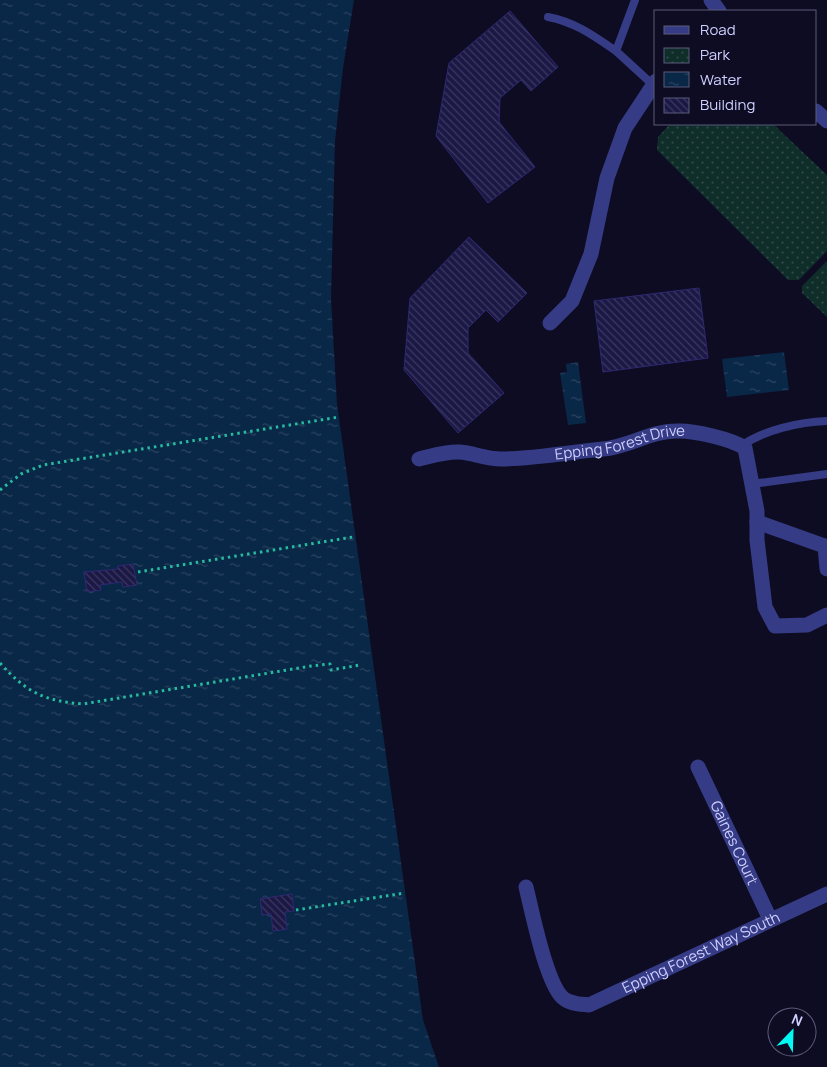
<svg xmlns="http://www.w3.org/2000/svg" width="827" height="1067" viewBox="0 0 827 1067" font-family="Manrope,sans-serif">
	<style>
		.park { fill: url(#park-dots) }
		.water { fill: url(#water-ripples) }
		.building { fill: url(#building-back-hatch); stroke: #2e2872 }
		.lines { fill: none; stroke-linecap: round; stroke-linejoin: round }
		.path { stroke: #27ba9f; stroke-width: 3; stroke-dasharray: 2.5 4; stroke-linecap: butt }
		.lane { stroke: #353c85; stroke-width: 8 }
		.street { stroke: #353c85; stroke-width: 15 }
		.labels { text-anchor: middle; stroke-width: 4; stroke-linejoin: round; paint-order: stroke }
		.street-label { font-size: 15px; fill: #cfcfff; stroke: #0e0c23 }
	</style>
	<defs>
		<pattern id="park-dots" width="8" height="8" patternUnits="userSpaceOnUse" patternTransform="scale(1.25)"><rect width="8" height="8" fill="#0f2d29"/><path d="M2 2h.1M6 6h.1" fill="none" stroke="#314a49" stroke-width="1.8" stroke-linecap="round"/></pattern>
		<pattern id="water-ripples" width="26" height="14" patternUnits="userSpaceOnUse" patternTransform="scale(1.25)"><rect width="26" height="14" fill="#092746"/><path d="M2 4q2-2 4 0t4 0M15 11q2-2 4 0t4 0" fill="none" stroke="#2c4562"/></pattern>
		<pattern id="building-back-hatch" width="6" height="6" patternUnits="userSpaceOnUse" patternTransform="scale(1.25)"><rect width="6" height="6" fill="#1b1845"/><path d="M-1 5l2 2M0 0l6 6M5-1l2 2" fill="none" stroke="#3b3961"/></pattern>
	</defs>
	<rect width="100%" height="100%" fill="#0e0c23"/>
	<g class="park">
		<polygon points="670,124 773,124 827,175 827,251 799,280 788,280 657,150 658,137"/>
		<polygon points="827,261 827,317 802,293 802,286"/>
	</g>
	<g class="water">
		<polygon points="0,0 354,0 343,68 335,141 331,299 337,404 423,1020 439,1067 0,1067"/>
		<polygon points="784,352 789,390 727,397 722,359"/>
		<polygon points="578,362 586,423 568,425 560,373 567,372 566,364"/>
	</g>
	<g class="building">
		<polygon points="510,11 558,67 531,91 521,80 500,98 499,122 535,167 488,203 436,136 449,63"/>
		<polygon points="469,237 527,293 498,322 486,310 468,328 468,353 504,393 458,433 404,370 410,298"/>
		<polygon points="699,288 708,358 603,372 594,301"/>
		<polygon points="133,564 137,585 123,587 122,582 100,585 101,590 87,592 84,572 118,569 118,566"/>
		<polygon points="292,894 294,911 285,912 287,929 273,931 271,914 262,915 260,899"/>
	</g>
	<g class="lines">
		<g class="path">
			<polyline points="0,490 21,474 43,465 339,417"/>
			<polyline points="138,572 353,537"/>
			<path d="M0,663c26,29 44,38 83,41l228,-38 19,-2 1,6 29,-5"/>
			<polyline points="296,910 405,893"/>
		</g>
		<g class="lane">
			<polyline points="635,0 616,51 652,84"/>
			<path d="M548,17c27,5 46,19 68,34"/>
			<path d="M741,446c23,-16 58,-24 86,-25"/>
			<polyline points="752,484 827,474"/>
		</g>
		<g class="street">
			<polyline points="711,0 719,11"/>
			<polyline points="816,111 827,121"/>
			<polyline points="550,323 572,301 591,254 607,178 625,128 656,81"/>
			<path id="s1" d="M419,459c13,-3 27,-8 41,-7 13,1 26,7 41,7 33,0 68,-7 102,-10 25,-2 48,-18 73,-18 17,-1 55,8 69,17l12,63v29l8,67 10,19 32,-1 20,-10"/>
			<polyline points="757,522 827,547"/>
			<polyline points="825,546 827,569"/>
			<path id="s2" d="M698,767l72,152"/>
			<path id="s3" d="M526,887c6,24 20,96 37,111 7,6 18,6 26,7l238,-111"/>
		</g>
	</g>
	<g class="labels">
		<g class="street-label">
			<text dy="5" stroke="none"><textPath href="#s1" startOffset="204">Epping Forest Drive</textPath></text>
			<text dy="5" stroke="none"><textPath href="#s2" startOffset="84">Gaines Court</textPath></text>
			<text dy="5" stroke="none"><textPath href="#s3" startOffset="269">Epping Forest Way South</textPath></text>
		</g>
	</g>
	<rect x="654" y="10" width="162" height="115" fill="#0e0c23" stroke="#5b5a7b"/>
	<rect x="664" y="26" width="25" height="8" fill="#353c85" stroke="#5b5a7b"/>
	<text x="700" y="35" font-size="15" fill="#cfcfff">Road</text>
	<rect x="664" y="48" width="25" height="15" fill="url(#park-dots)" stroke="#5b5a7b"/>
	<text x="700" y="60" font-size="15" fill="#cfcfff">Park</text>
	<rect x="664" y="72" width="25" height="15" fill="url(#water-ripples)" stroke="#5b5a7b"/>
	<text x="700" y="85" font-size="15" fill="#cfcfff">Water</text>
	<rect x="664" y="98" width="25" height="15" fill="url(#building-back-hatch)" stroke="#5b5a7b"/>
	<text x="700" y="110" font-size="15" fill="#cfcfff">Building</text>
	<g transform="translate(792 1032) rotate(23)"><circle r="24" fill="#0e0c23" stroke="#5b5a7b"/>
	<path d="M0-4L9 19L0 12L-9 19Z" fill="#00faf4"/>
	<text y="-8" font-size="14" font-weight="bold" text-anchor="middle" fill="#cfcfff">N</text>
	</g>
</svg>
